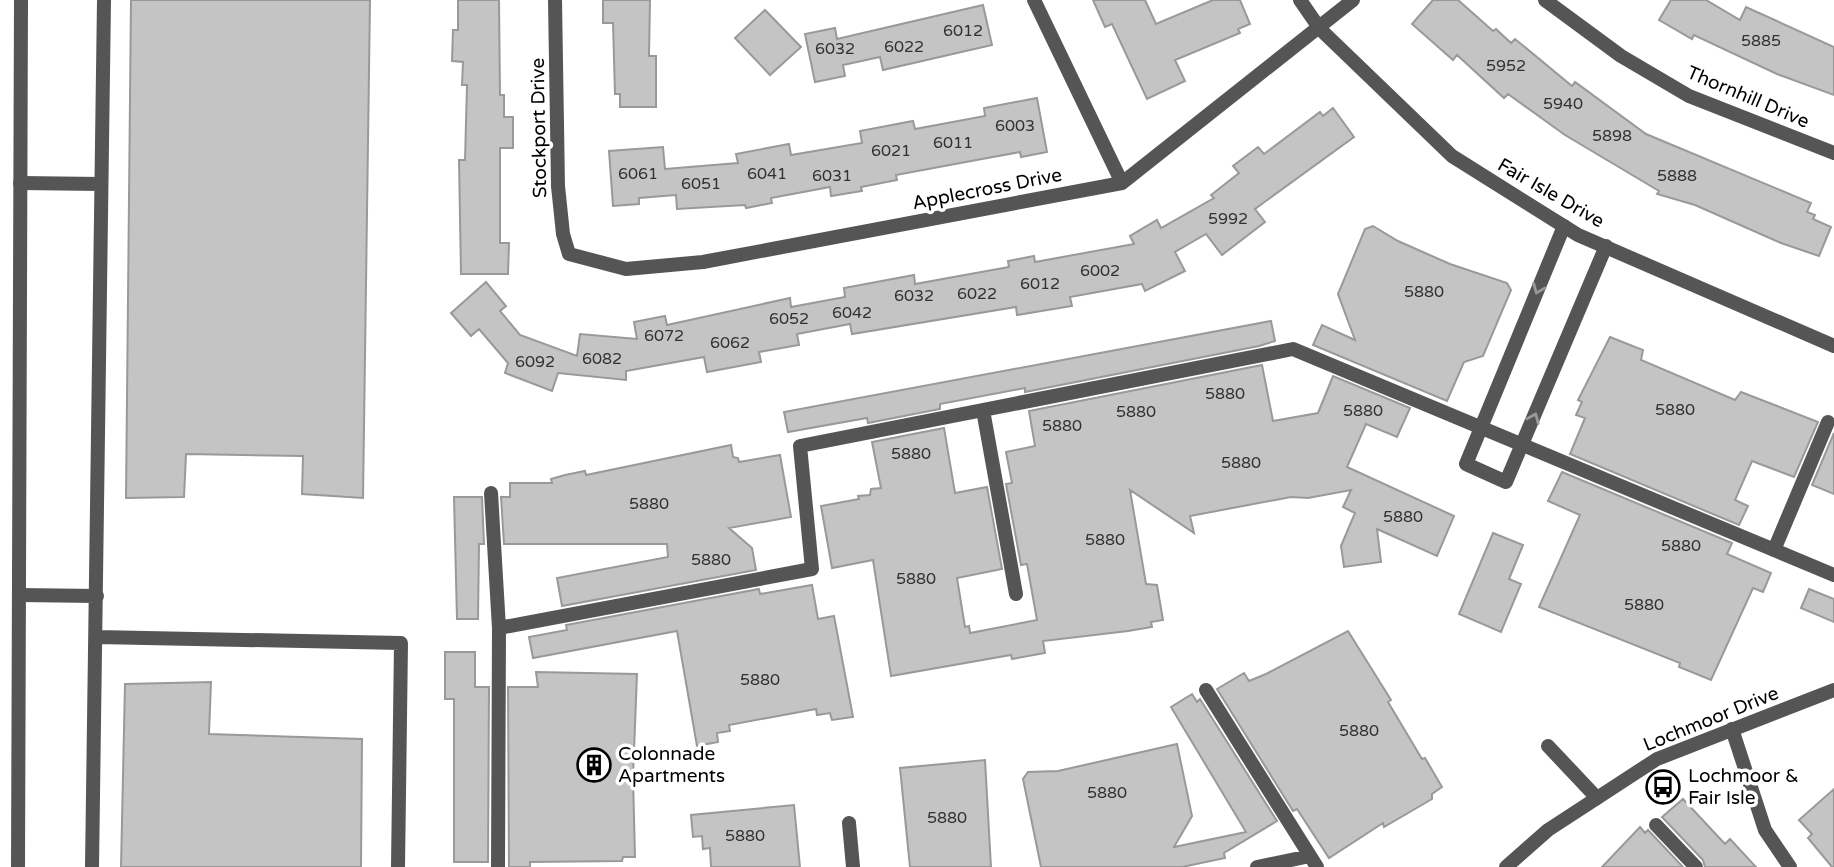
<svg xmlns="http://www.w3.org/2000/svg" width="1834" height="867" viewBox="0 0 1834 867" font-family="'Varela Round',sans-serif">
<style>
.building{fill:#c4c4c4;stroke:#999;stroke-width:2}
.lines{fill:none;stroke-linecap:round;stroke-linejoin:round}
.service{stroke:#555;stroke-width:14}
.minor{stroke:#555;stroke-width:14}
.tertiary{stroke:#555;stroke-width:14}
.oneway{stroke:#999}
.labels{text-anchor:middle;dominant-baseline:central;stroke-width:7;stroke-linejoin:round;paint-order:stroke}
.number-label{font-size:16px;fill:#313131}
.street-label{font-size:19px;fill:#000;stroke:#fff}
.poi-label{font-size:19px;fill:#000;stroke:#fff;text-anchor:start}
</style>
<rect width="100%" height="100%" fill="#fff"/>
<path class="building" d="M131 0H370L363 498 302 494 303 456 186 454 184 497 126 498Z
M458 0H499L500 95H504V117H513V148H500V243H509L508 274H461L459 160H465L467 85H462L463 62 452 61 453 30H458Z
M603 0H650L649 56H656V107H620V94H615L613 23H603Z
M1093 0H1145L1156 24 1213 0H1240L1250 24 1238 29 1240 33 1175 60 1185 81 1147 99 1112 24 1105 27Z
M1433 0H1458L1493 31 1496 29 1511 43 1515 39 1572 86 1575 82 1646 134 1811 203 1807 212 1815 215 1813 219 1831 227 1819 256 1781 243 1695 205 1657 194 1659 191 1565 135 1508 94 1504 98 1457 55 1453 60 1412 24Z
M1671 0H1706L1740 20 1746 7 1834 47V95L1777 74 1694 35 1692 39 1659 20Z
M983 5 992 45 883 70 880 57 843 65 845 76 815 82 805 34 835 28 837 39Z
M765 10 801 47 770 75 735 38Z
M1037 98 1047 152 1021 157 1020 152 982 159 896 175 897 180 861 187 862 191 831 196 830 187 771 198 772 203 746 208 745 205 677 209 676 195 639 198V204L613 206 609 151 663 147 665 169 738 163 736 154 789 144 791 155 862 143 860 131 913 121 915 129 985 116 984 108Z
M1333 108 1354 137 1255 209 1265 222 1222 255 1206 234 1175 252 1185 271 1145 291 1142 284 1070 297 1072 306 1017 315 1016 307 852 334 850 324 797 334 799 345 759 352 761 362 707 372 704 357 626 371V380L558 373 552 391 505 373 508 363 479 329 471 336 451 313 486 282 506 306 500 311 520 335 577 356 580 334 637 339 634 322 665 316 667 325 790 298 791 307 845 297 844 288 914 275 915 284 1009 267 1008 261 1034 256 1035 262 1134 244 1130 236 1157 220 1161 228 1214 198 1211 195 1239 173 1233 166 1258 147 1264 154 1320 112 1323 116Z
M1373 226 1398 241 1450 264 1507 283 1511 290 1483 356 1464 362 1447 401 1313 345 1322 325 1355 340 1338 294 1365 229Z
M1271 321 1275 341 1259 346 1025 392V388L940 404V409L868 423 867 418 788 432 784 412Z
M1610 337 1643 350 1641 360 1735 400 1741 392 1818 422 1794 477 1752 461 1735 500 1748 506 1739 525 1570 454 1585 418 1576 415 1582 402 1578 400Z
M1262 365 1273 421 1318 413 1333 376 1410 408 1397 437 1366 424 1347 467 1454 516 1437 556 1377 529 1381 562 1344 567 1341 546 1355 513 1343 507 1351 490 1308 498 1291 497 1190 516 1194 533 1130 490 1146 584 1157 585 1163 620 1151 622 1152 627 1128 631 1043 641 1045 653 1012 659 1011 655 891 676 873 560 832 568 821 506 859 499 858 496 870 495 871 489 881 488 872 442 944 428 955 493 987 487 1002 569 957 578 965 627 969 626 970 633 1037 620 1027 564 1021 565 1006 484 1012 483 1006 452 1035 446 1029 411Z
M1834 433V494L1812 485Z
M731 445 733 457 738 458 739 462 780 455 791 517 729 528 752 548 756 570 562 606 557 578 668 557 667 544H504L501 497H510V483H552L551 479 565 475 585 471 586 475Z
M1562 472 1732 543 1727 554 1771 573 1763 592 1753 588 1711 680 1679 667 1680 663 1539 607 1580 515 1548 501Z
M454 497H482L484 544H479L478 619H457Z
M1493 533 1523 545 1509 579 1521 584 1501 632 1459 614Z
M812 585 818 619 834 616 853 717 832 720 830 713 817 715 816 709 729 725 730 731 717 733 718 742 697 746 677 631 533 658 529 637 567 630 566 625 759 589 760 594Z
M1809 589 1834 599V622L1801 608Z
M1348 631 1391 700 1388 702 1422 759 1425 758 1442 787 1432 794V799L1384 827 1383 823 1329 858 1297 809 1293 811 1217 689 1244 673 1249 681 1266 674Z
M445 652H475V687H489L488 862H454V699H445Z
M536 672 637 674 633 777 635 857H623L622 861 530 862V867H509L508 687H538Z
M211 682 209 734 362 739 361 867H121L125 684Z
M1192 694 1197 702 1200 699 1277 821 1224 853 1225 858 1182 867H1041L1023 779 1028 772 1058 771 1177 744 1192 816 1174 847 1246 832 1171 707Z
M985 760 991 867H910L900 768Z
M1834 789V867H1832L1808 838 1812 834 1799 820Z
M1683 799 1725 844 1730 839 1756 867H1705L1703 860 1662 817Z
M794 805 800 867H711L710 848 703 849 702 836 693 837 691 815Z
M1640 827 1645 833 1648 830 1683 867H1602Z"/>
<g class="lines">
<path class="service" d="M20 183 101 184
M1564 226 1466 464 1506 482 1606 246
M983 410 1016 594
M491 493 499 628 498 867
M1774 550 1828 422
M19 595 97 596
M499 628 812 569 800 446 1293 349 1834 575
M97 637 401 643 398 867
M1206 690 1317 867
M1732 729 1765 830 1790 867
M1548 746 1597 798
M849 823 853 867
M1656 825 1696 867
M92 867 104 0
M1257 867 1310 856"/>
<path class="minor" d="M555 0 558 186 563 234 569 254 626 269 703 262 1122 183 1353 0
M1034 0 1122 183
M1545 0 1621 56 1689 96 1834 153"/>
<path class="tertiary" d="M1300 0 1320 29 1452 156 1578 235 1834 346
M18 867 21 0
M1506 867 1548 830 1657 759 1834 690"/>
</g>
<defs><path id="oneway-chevron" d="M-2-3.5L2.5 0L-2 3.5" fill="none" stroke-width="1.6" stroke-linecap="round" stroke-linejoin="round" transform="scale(1.75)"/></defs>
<g class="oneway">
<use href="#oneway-chevron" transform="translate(1538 289) rotate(112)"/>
<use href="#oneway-chevron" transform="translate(1534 418) rotate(-67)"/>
</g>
<defs>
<symbol id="building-ring" viewBox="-11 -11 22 22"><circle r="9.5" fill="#fff" stroke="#000" stroke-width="1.5"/><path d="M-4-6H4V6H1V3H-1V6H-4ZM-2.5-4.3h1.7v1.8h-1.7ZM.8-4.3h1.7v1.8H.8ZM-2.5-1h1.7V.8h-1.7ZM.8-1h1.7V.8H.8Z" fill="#000"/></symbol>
<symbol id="bus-ring" viewBox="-11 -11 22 22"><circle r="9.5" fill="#fff" stroke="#000" stroke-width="1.5"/><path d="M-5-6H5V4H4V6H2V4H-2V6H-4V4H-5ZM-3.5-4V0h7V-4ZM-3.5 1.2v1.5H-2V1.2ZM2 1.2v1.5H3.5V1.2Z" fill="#000"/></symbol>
</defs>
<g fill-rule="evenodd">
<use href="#building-ring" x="575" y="746" width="38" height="38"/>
<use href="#bus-ring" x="1644" y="768" width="38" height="38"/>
</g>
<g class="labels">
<g class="number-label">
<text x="963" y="31">6012</text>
<text x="1761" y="41">5885</text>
<text x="904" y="47">6022</text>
<text x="835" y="49">6032</text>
<text x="1506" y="66">5952</text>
<text x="1563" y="104">5940</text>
<text x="1015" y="126">6003</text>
<text x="1612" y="136">5898</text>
<text x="953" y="143">6011</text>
<text x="891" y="151">6021</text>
<text x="638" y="174">6061</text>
<text x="767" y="174">6041</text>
<text x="832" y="176">6031</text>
<text x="1677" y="176">5888</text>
<text x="701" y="184">6051</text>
<text x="1228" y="219">5992</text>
<text x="1100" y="271">6002</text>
<text x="1040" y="284">6012</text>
<text x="1424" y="292">5880</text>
<text x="977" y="294">6022</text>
<text x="914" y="296">6032</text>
<text x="852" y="313">6042</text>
<text x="789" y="319">6052</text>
<text x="664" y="336">6072</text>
<text x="730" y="343">6062</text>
<text x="602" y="359">6082</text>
<text x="535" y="362">6092</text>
<text x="1225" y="394">5880</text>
<text x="1675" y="410">5880</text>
<text x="1363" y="411">5880</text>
<text x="1136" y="412">5880</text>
<text x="1062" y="426">5880</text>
<text x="911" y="454">5880</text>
<text x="1241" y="463">5880</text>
<text x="649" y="504">5880</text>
<text x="1403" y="517">5880</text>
<text x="1105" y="540">5880</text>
<text x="1681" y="546">5880</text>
<text x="711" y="560">5880</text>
<text x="916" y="579">5880</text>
<text x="1644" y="605">5880</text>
<text x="760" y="680">5880</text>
<text x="1359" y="731">5880</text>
<text x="1107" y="793">5880</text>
<text x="947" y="818">5880</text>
<text x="745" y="836">5880</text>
</g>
<g class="street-label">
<text transform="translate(1748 97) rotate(23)">Thornhill Drive</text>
<text transform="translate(539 128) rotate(-91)">Stockport Drive</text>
<text transform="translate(987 189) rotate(-11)">Applecross Drive</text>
<text transform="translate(1551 193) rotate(30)">Fair Isle Drive</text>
<text transform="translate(1711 719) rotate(-22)">Lochmoor Drive</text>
</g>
<g class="poi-label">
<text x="618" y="754">Colonnade<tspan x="618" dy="22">Apartments</tspan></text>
<text x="1688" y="776">Lochmoor &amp;<tspan x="1688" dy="22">Fair Isle</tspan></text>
</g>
</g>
</svg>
